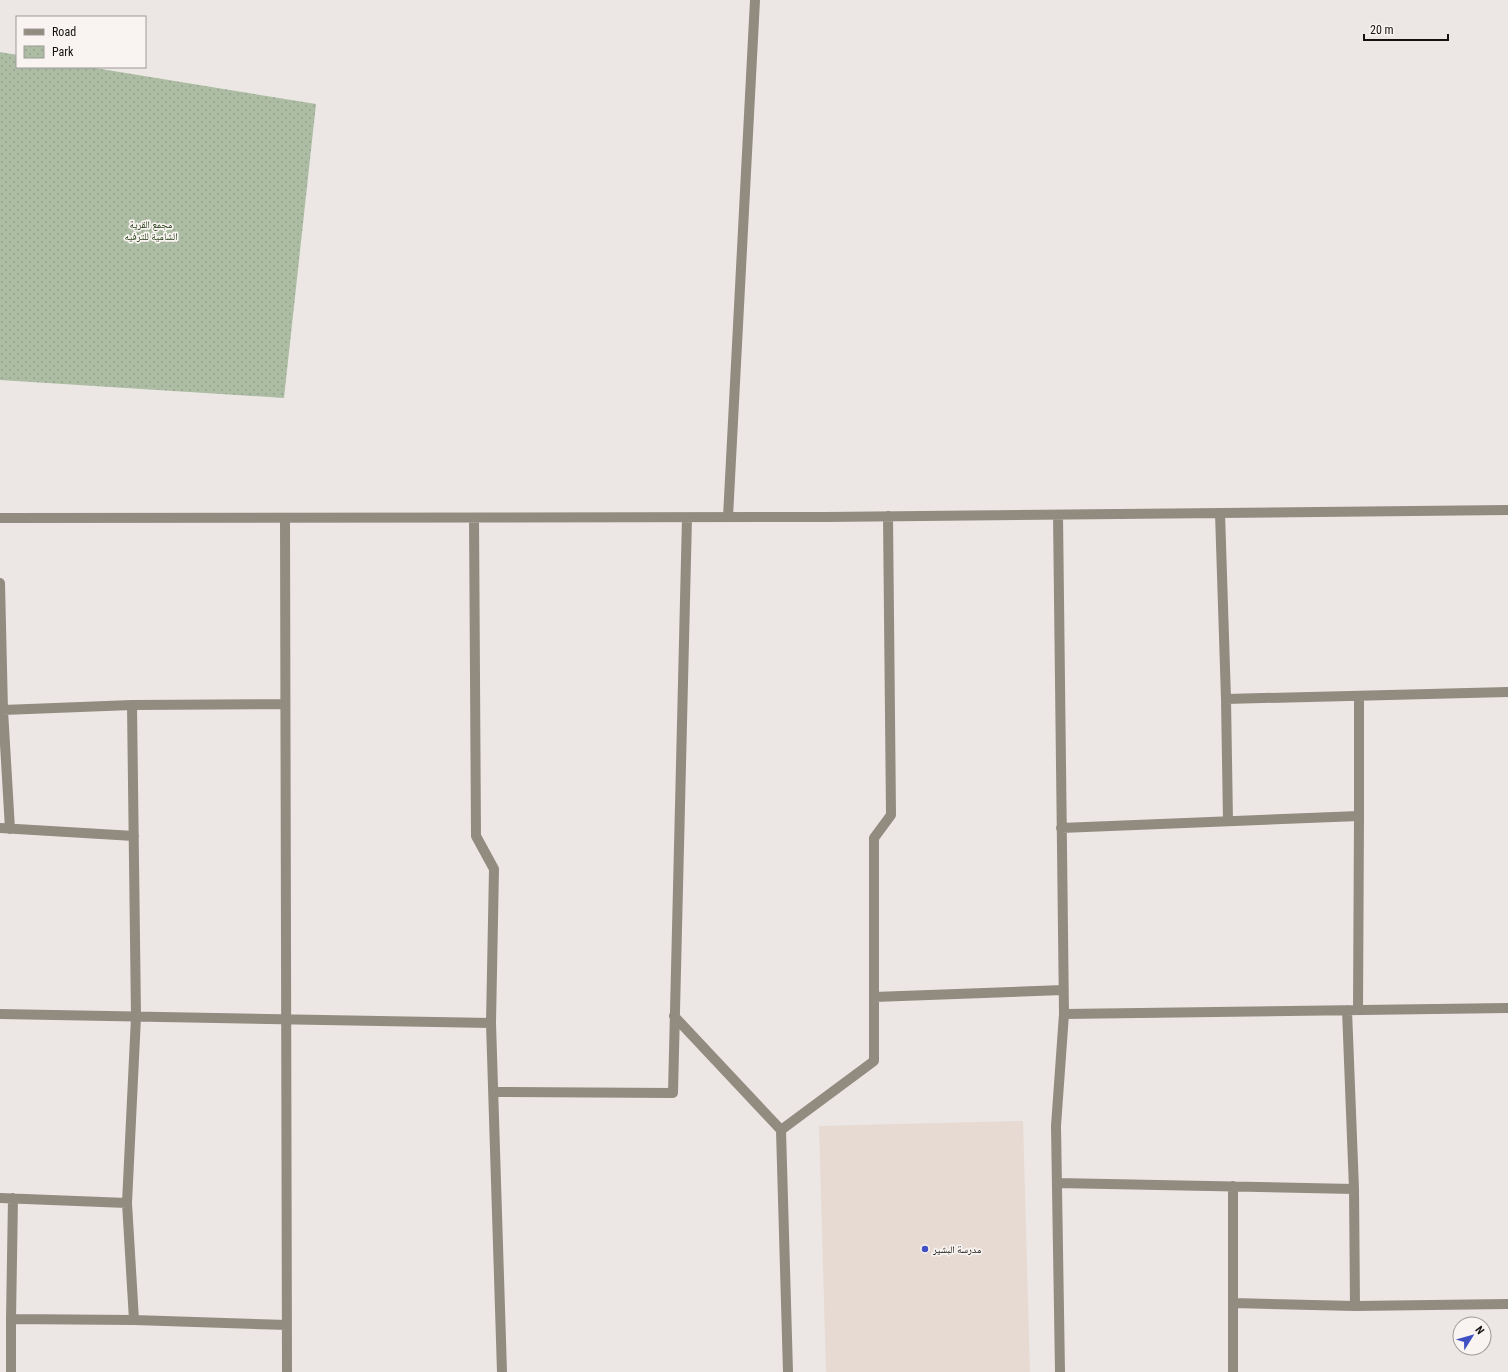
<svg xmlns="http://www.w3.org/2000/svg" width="1508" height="1372" viewBox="0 0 1508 1372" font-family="'Roboto Condensed','Noto Naskh Arabic',sans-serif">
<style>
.built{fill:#e6dad3}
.park{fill:url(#park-dots)}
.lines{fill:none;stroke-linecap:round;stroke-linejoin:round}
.minor{stroke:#928b80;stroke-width:10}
.poi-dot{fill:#404fc3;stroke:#f9f4f1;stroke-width:1.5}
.labels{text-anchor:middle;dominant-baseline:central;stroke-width:3.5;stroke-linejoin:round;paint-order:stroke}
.park-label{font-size:10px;fill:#233c14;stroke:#f9f4f1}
.poi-label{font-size:10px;fill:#131211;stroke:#f9f4f1;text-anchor:start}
</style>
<defs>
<pattern id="park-dots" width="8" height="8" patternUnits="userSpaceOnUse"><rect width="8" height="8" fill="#acbda4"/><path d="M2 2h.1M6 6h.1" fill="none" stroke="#93a18c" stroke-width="1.8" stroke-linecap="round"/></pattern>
</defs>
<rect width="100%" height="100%" fill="#ece7e4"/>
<path class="built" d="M1023 1121 1030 1372H826L819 1126Z"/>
<path class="park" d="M0 52 17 55V67H89L316 104 284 398 0 380Z"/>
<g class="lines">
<path class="minor" d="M1220 513 1226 699 1508 692
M1058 515 1064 1014 1056 1126 1060 1372
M728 517 755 0
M0 518 825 517 1508 510
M285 518 287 1372
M474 518 476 836 494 869 491 1023 502 1372
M0 583 3 710 132 705 136 1017 127 1203 134 1320
M1226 699 1228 821
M132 705 285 704
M3 710 10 829
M0 828 134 836
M1061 828 1359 816V696
M874 997 1063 990
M1358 1010 1359 816
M0 1014 491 1023
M1064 1014 1508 1008
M674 1016 781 1130 788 1372
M494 1092 673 1093 687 518
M781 1130 874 1061V838L891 815 888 516
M1057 1183 1354 1189 1347 1010
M1354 1189 1355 1306 1508 1304
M0 1198 127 1203
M13 1198 11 1319 134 1320 287 1325
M1233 1303 1355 1306
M11 1319V1372
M1233 1372V1186"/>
</g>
<circle class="poi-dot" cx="925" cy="1249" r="4"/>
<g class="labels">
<g class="park-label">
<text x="151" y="224">مجمع القرية<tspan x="151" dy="12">الشامية للترفيه</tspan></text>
</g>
<g class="poi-label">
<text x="933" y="1249">مدرسة البشير</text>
</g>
</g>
<rect x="16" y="16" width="130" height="52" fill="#f9f4f1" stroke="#9d9a97"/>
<rect x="24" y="29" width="20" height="6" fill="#928b80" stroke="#9d9a97"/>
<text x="52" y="36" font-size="12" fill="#131211">Road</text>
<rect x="24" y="46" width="20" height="12" fill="url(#park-dots)" stroke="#9d9a97"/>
<text x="52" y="56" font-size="12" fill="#131211">Park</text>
<g transform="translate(1472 1336) rotate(53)"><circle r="19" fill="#f9f4f1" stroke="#9d9a97"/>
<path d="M0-3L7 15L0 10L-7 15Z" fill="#404fc3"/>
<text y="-6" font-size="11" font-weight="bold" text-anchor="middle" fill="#131211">N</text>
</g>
<path d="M1364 34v6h84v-6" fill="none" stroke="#131211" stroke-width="2"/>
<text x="1370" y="34" font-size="12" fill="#131211" stroke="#f9f4f1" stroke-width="3" paint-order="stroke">20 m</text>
</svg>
